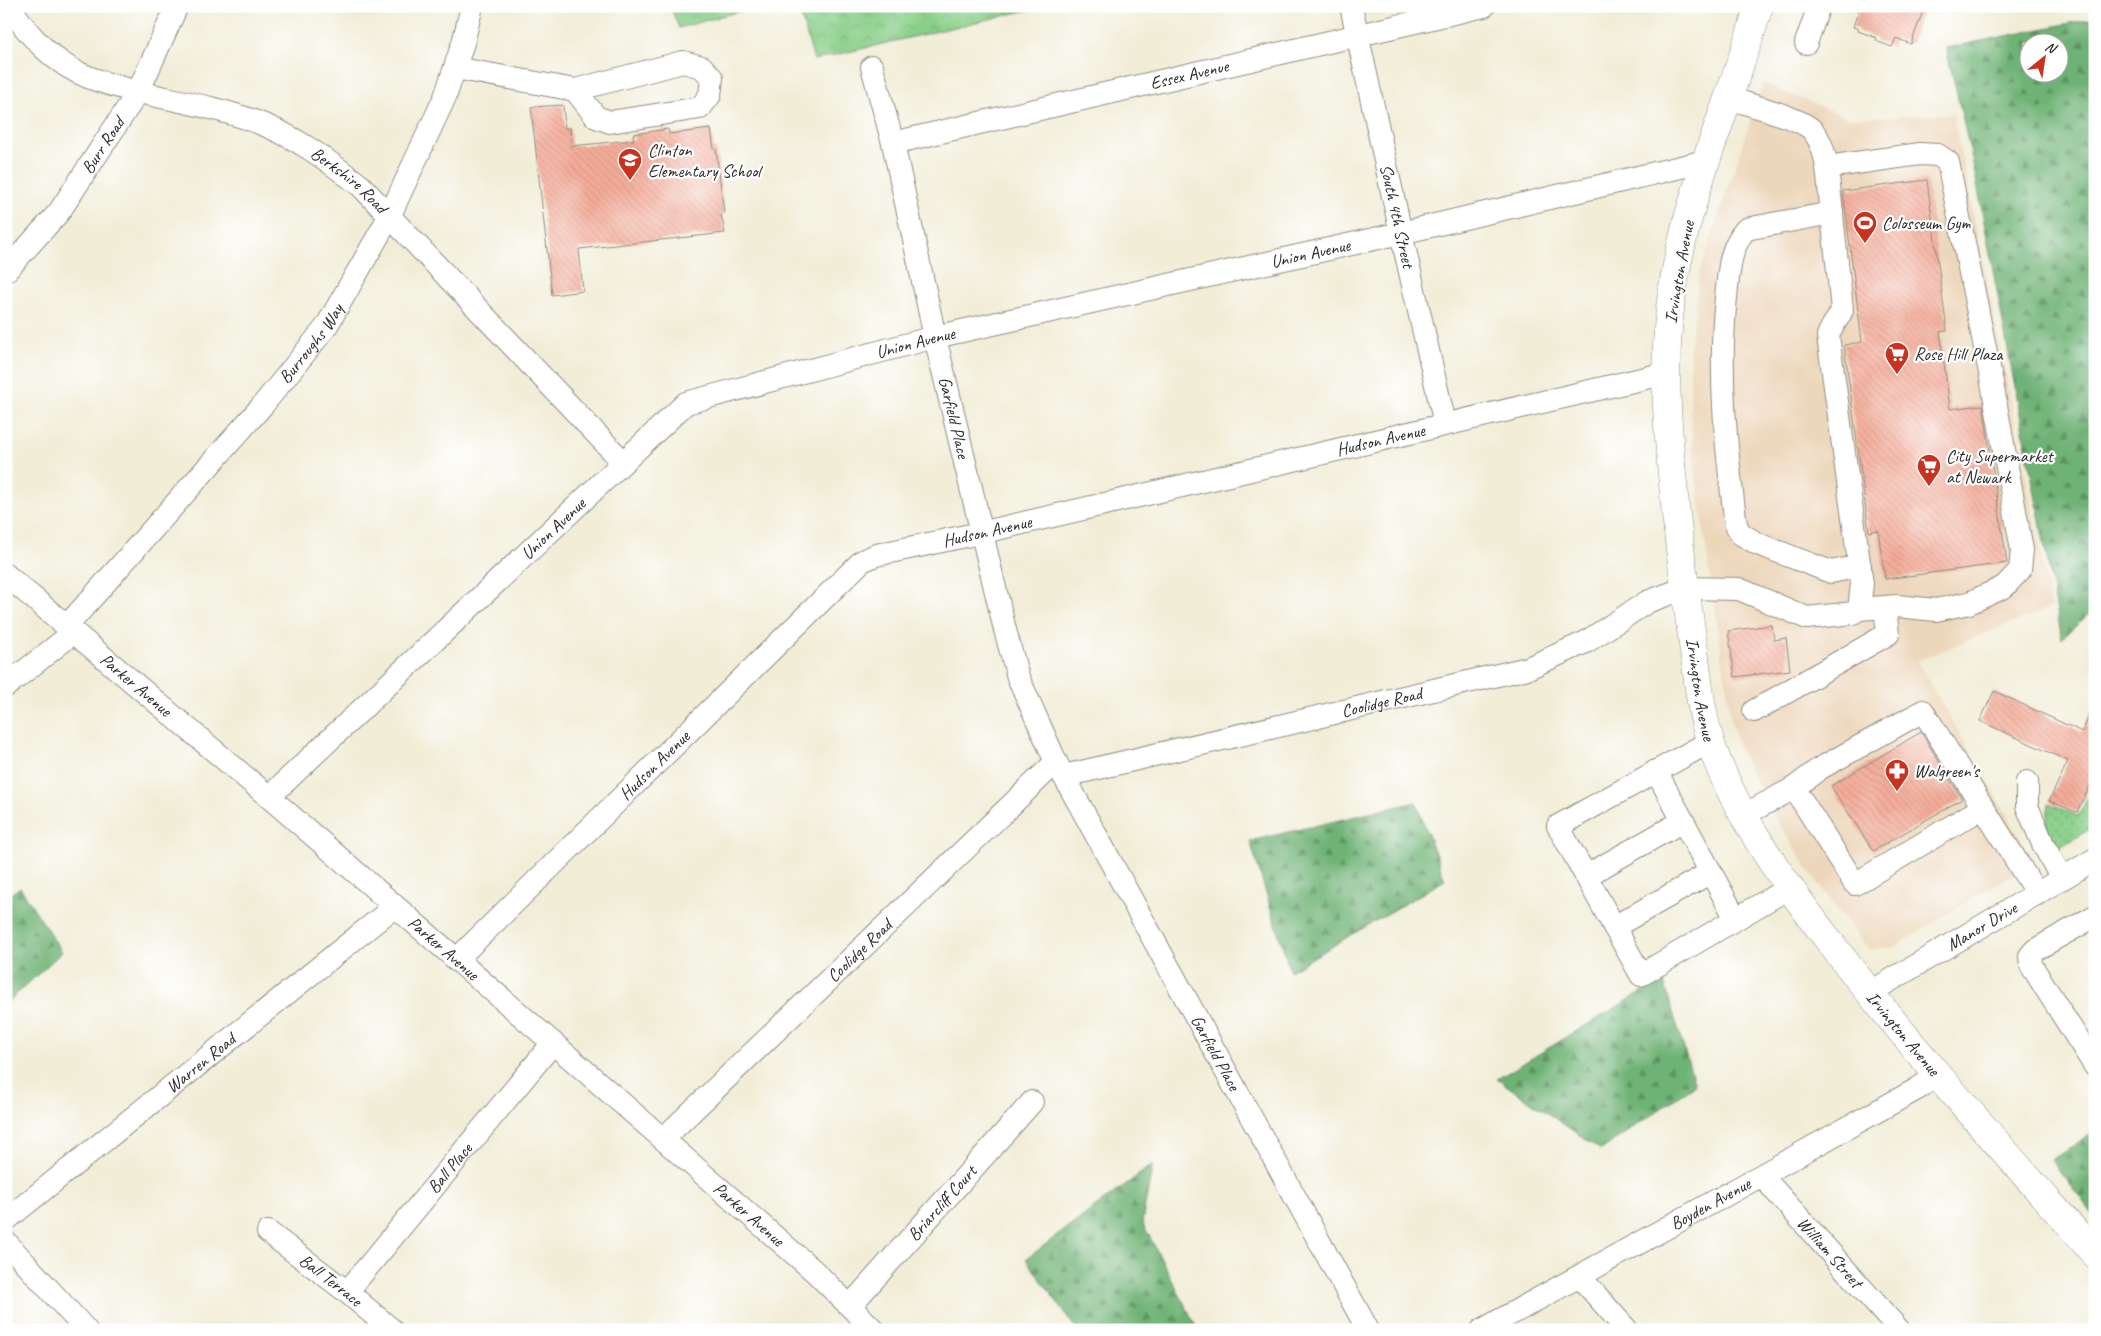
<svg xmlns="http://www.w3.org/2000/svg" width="2101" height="1336" viewBox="0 0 2101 1336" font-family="Caveat,sans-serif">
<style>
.built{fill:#edd7bb}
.grass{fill:url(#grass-dots);stroke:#5a7d5a}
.forest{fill:url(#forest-firs);stroke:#4c6e50;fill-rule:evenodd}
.park{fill:url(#park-crowns);stroke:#5a7d5a}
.building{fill:url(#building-back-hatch)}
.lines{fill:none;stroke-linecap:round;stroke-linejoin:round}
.minor-casing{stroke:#8e8c81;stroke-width:24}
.major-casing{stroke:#8e8c81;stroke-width:29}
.minor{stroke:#fff;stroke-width:22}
.major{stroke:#fff;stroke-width:28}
.labels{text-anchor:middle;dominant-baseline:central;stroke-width:4.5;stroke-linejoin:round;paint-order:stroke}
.street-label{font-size:18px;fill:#2b2b2b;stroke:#fff}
.poi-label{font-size:18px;fill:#2b2b2b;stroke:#fff;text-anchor:start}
</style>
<defs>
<pattern id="grass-dots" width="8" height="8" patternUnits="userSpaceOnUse" patternTransform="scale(1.25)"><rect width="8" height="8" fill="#89cf89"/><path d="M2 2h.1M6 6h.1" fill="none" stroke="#76b276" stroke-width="1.8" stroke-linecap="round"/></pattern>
<pattern id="forest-firs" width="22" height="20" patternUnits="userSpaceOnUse" patternTransform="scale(1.25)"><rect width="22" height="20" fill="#6eb275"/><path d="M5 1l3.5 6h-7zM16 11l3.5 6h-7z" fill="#5b9160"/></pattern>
<pattern id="park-crowns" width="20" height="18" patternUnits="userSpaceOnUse" patternTransform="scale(1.25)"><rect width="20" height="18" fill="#89cf89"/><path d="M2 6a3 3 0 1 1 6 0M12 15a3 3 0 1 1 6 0" fill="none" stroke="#76b276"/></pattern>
<pattern id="building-back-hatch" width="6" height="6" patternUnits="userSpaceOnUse" patternTransform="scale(1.25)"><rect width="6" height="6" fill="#f5ac99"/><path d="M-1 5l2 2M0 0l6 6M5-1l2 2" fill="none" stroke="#d29484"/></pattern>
</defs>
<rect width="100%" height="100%" fill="#fff"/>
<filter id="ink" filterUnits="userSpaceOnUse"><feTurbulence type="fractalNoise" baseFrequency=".02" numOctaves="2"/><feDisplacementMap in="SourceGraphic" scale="10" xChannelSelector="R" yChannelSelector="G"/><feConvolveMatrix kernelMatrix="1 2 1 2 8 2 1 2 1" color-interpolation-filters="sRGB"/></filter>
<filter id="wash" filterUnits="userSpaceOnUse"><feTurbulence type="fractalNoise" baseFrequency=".0096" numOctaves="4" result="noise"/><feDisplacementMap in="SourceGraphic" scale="20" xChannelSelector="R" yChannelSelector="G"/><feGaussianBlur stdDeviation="1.12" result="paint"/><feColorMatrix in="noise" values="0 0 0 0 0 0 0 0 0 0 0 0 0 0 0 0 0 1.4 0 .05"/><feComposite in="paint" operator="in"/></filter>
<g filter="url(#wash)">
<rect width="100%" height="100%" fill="#f1edd7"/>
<path class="built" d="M1763 83 1849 118 1953 114 2052 607 1917 661 2034 861 1892 948 1868 949 1818 884 1776 819 1738 747 1731 719 1695 472 1690 412V348L1699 274Z"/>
<path class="grass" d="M2095 784V826L2057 849 2046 828 2049 803 2078 816Z"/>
<path class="forest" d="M2095 18V608L2062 639 1973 163 1946 48ZM2028 42H2058V72H2028Z
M1416 802 1445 880 1290 971 1250 841Z
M20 887 62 952 6 1004V898Z
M1663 979 1695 1085 1601 1150 1497 1079Z
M2095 1132V1217L2051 1160Z
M1153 1164 1142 1222 1198 1330H1077L1026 1259Z"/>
<path class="park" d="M670 6H758L679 28Z
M798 6H1045L814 60Z"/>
<g id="blocks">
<path class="building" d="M1860 6H1925L1911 44 1896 38 1892 47 1876 41 1877 38 1858 31 1859 29 1853 27Z
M563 105 565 128H570L571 146 634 140 633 134 668 129 669 134 711 129 714 149H716L724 213 721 214 725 233 579 249 583 291 552 295 531 107Z
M1927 180 1947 331 1940 332 1950 409 1983 405 2007 563 1885 579 1878 530 1869 532 1844 345 1862 342 1843 191Z
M1772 625 1774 640 1786 638 1790 670 1735 677 1728 631Z
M1994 691 2082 732 2095 703V776L2077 812 2049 801 2068 761 1980 721Z
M1921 732 1962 799 1873 851 1831 786Z"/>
</g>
</g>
<g filter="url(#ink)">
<use href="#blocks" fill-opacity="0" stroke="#8e8c81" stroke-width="1"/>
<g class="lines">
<defs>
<g id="minor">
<path id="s1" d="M10 6C27 35 56 65 88 77 141 97 200 101 254 121 294 135 327 160 361 186L623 462"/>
<path id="s2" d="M1351 6 1401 233 1445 424"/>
<path d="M1806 43 1819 6"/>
<path id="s3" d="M872 67 893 143 935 337 1005 630 1018 677 1056 762 1368 1330"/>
<path d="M455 68 575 90 683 62 702 67 712 78 710 95 700 108 610 122 596 117 575 90"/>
<path id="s4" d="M893 143 1484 6"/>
<path d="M1827 167 1920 154 1938 155 1948 162 1992 383 2022 550 2020 570 2004 587 1969 603 1936 610 1897 606 1859 609"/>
<path d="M1832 213 1746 229C1729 248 1729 273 1726 297 1718 373 1726 449 1736 525L1741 534 1758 544 1831 572 1860 566"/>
<path id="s5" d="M6 271 59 212 138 92 177 6"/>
<path id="s6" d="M6 575 269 797 553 1043 814 1271 874 1330"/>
<path id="s7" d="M66 627 262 406 326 327 389 217 445 97 463 43 472 6"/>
<path d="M6 686 73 633"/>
<path d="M1754 711 1888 634 1885 607"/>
<path d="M1711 741 1558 826 1641 975 1790 887"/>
<path d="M1656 771 1736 919"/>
<path id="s8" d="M1064 776 1528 668 1586 642 1647 602 1685 588 1739 589 1807 618 1853 613 1859 609 1862 584 1828 336C1831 326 1838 320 1842 310L1827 167C1824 153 1822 142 1813 131 1803 118 1746 104 1728 98"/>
<path d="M2027 782V806L2043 844 2062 879"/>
<path d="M1794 788 1855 884 1982 808"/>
<path id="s9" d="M269 797 686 403 935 337 1401 233 1706 161"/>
<path d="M1744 815 1794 788 1819 769 1923 711 2037 894"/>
<path d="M1586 876 1683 821"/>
<path d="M2095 916 2035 950 2030 956 2031 965 2095 1066"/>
<path d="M1614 927 1711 872"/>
<path id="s10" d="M456 960 862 561 876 555 980 533 1667 373"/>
<path id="s11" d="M1869 993 2095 859"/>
<path id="s12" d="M663 1139 1056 762"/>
<path id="s13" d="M1762 1176 1899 1330"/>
<path id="s14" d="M6 1220 394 907"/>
<path id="s15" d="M268 1232 347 1292 392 1330"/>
<path d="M6 1242 86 1330"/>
<path d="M1580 1277 1627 1330"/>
<path id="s16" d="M347 1292 553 1043"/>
<path id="s17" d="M850 1306 1032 1102"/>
<path id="s18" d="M1482 1330 1919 1088 1937 1075"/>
</g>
<g id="major">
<path id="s19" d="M1759 6C1732 98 1690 186 1674 281 1659 363 1669 450 1678 532 1683 574 1689 616 1695 658 1699 688 1702 718 1712 747 1738 820 1789 889 1836 950 1917 1055 2007 1154 2095 1254"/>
</g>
</defs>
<use href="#minor" class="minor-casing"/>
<use href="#major" class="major-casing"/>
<use href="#minor" class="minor"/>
<use href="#major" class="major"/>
</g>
</g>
<defs>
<symbol id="school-pin" viewBox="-11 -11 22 30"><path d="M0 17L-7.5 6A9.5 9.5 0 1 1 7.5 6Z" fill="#c8321e" stroke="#fff"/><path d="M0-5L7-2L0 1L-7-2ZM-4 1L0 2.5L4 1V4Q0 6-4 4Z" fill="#fff"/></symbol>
<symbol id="stadium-pin" viewBox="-11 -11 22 30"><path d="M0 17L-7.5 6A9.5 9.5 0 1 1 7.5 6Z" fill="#c8321e" stroke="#fff"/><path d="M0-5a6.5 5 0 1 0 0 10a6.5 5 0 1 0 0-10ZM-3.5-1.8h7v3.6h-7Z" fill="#fff"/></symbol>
<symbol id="supermarket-pin" viewBox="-11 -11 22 30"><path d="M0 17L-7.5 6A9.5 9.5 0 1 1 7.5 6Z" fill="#c8321e" stroke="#fff"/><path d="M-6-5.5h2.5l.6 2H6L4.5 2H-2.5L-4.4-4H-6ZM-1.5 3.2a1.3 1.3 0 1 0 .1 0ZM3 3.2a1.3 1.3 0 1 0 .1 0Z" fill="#fff"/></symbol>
<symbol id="pharmacy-pin" viewBox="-11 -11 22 30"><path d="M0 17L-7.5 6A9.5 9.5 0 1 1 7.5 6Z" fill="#c8321e" stroke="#fff"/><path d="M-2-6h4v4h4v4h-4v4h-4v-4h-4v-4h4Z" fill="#fff"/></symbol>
</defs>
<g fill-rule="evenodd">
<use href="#school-pin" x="616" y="146" width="28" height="38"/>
<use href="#stadium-pin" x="1851" y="209" width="28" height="38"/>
<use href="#supermarket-pin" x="1883" y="340" width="28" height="38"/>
<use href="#supermarket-pin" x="1915" y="452" width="28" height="38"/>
<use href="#pharmacy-pin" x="1883" y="757" width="28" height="38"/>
</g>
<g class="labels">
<g class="street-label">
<text stroke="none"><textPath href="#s4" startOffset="304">Essex Avenue</textPath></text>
<text stroke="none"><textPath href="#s5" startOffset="159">Burr Road</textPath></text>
<text stroke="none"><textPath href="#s1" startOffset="392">Berkshire Road</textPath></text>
<text stroke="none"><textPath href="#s2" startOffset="215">South 4th Street</textPath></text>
<text stroke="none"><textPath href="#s9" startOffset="1216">Union Avenue</textPath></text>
<text transform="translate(1679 272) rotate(-80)">Irvington Avenue</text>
<text stroke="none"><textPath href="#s7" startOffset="375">Burroughs Way</textPath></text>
<text stroke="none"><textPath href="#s9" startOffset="811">Union Avenue</textPath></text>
<text stroke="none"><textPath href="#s3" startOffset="360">Garfield Place</textPath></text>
<text stroke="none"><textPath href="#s10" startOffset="1102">Hudson Avenue</textPath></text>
<text stroke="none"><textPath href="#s9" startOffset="391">Union Avenue</textPath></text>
<text stroke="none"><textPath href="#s10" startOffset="698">Hudson Avenue</textPath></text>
<text stroke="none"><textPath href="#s6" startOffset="170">Parker Avenue</textPath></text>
<text stroke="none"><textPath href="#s19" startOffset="699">Irvington Avenue</textPath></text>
<text stroke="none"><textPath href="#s8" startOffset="326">Coolidge Road</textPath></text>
<text stroke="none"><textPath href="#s10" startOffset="278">Hudson Avenue</textPath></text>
<text stroke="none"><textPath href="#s11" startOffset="131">Manor Drive</textPath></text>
<text stroke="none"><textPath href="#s6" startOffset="575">Parker Avenue</textPath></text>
<text stroke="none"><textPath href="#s12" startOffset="272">Coolidge Road</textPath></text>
<text stroke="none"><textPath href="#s19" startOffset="1104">Irvington Avenue</textPath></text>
<text stroke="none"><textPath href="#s3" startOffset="1052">Garfield Place</textPath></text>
<text stroke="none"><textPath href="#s14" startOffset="250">Warren Road</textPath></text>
<text stroke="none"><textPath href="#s16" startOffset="161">Ball Place</textPath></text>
<text stroke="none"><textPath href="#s17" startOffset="138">Briarcliff Court</textPath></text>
<text stroke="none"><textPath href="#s18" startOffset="261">Boyden Avenue</textPath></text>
<text stroke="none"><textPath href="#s6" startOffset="980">Parker Avenue</textPath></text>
<text stroke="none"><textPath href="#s13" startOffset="102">William Street</textPath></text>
<text stroke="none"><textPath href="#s15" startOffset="79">Ball Terrace</textPath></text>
</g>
<g class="poi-label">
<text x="648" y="150">Clinton<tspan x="648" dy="21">Elementary School</tspan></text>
<text x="1882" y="223">Colosseum Gym</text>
<text x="1914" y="354">Rose Hill Plaza</text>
<text x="1946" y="456">City Supermarket<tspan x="1946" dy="21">at Newark</tspan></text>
<text x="1914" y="771">Walgreen's</text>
</g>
</g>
<rect width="2101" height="1336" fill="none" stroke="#fff" stroke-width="25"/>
<g transform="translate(2044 58) rotate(30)"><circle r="24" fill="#ffffff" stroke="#aaaaaa"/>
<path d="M0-4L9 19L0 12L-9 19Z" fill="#c8321e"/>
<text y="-8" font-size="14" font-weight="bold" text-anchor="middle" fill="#2b2b2b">N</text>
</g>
</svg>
